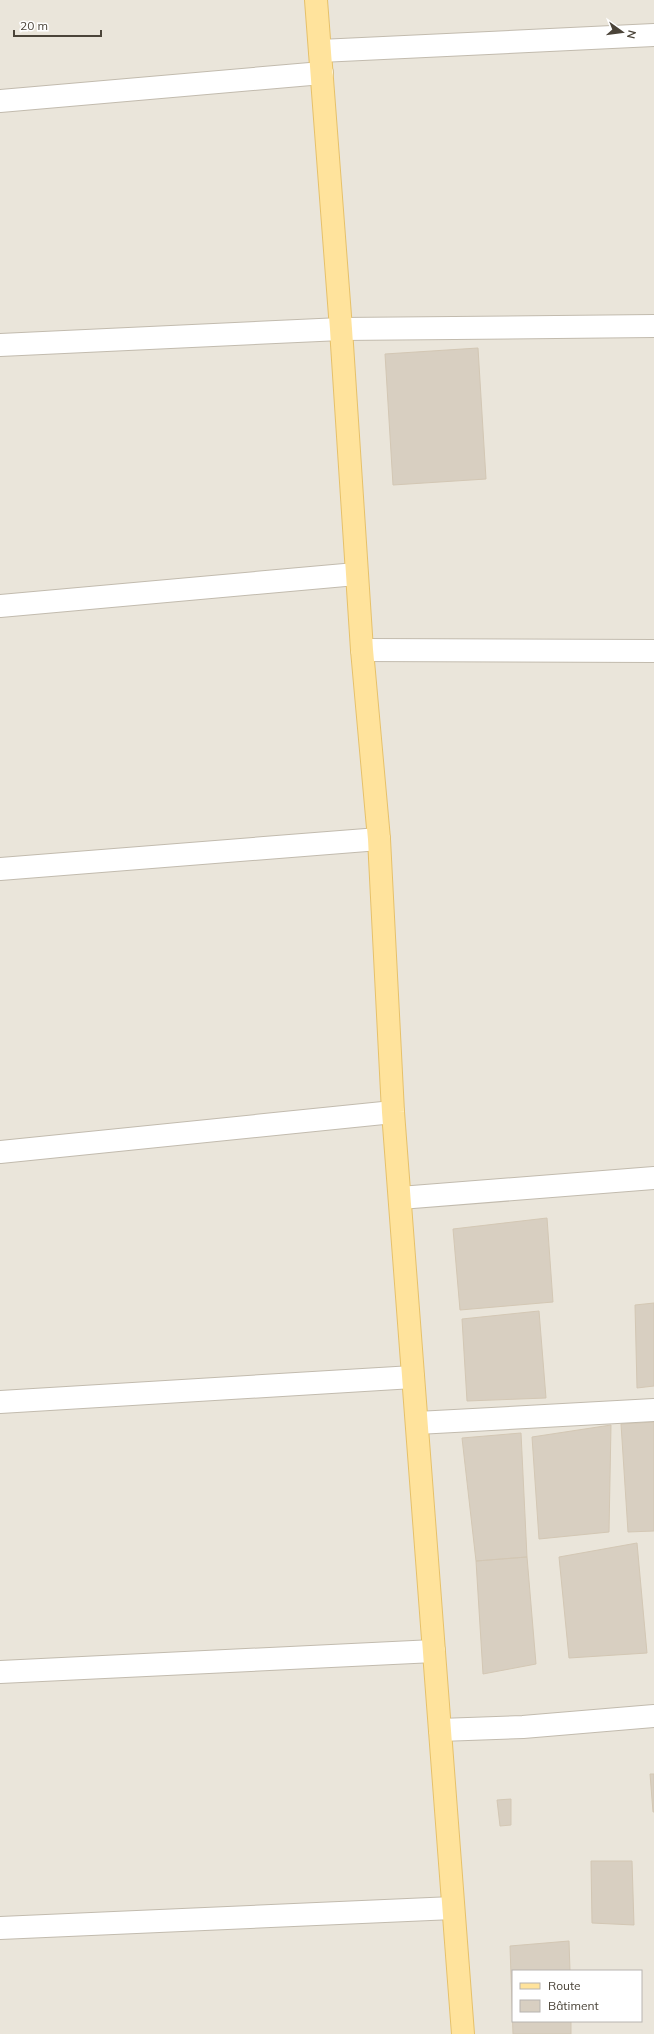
<svg xmlns="http://www.w3.org/2000/svg" width="654" height="2034" viewBox="0 0 654 2034" font-family="Mulish,sans-serif">
<style>
.residential{fill:#eae5da;fill-rule:evenodd}
.building{fill:#d8cfc1;stroke:#d3c7b4}
.lines{fill:none;stroke-linecap:round;stroke-linejoin:round}
.minor-casing{stroke:#c2bbae;stroke-width:24}
.tertiary-casing{stroke:#c2bbae;stroke-width:24}
.primary-casing{stroke:#e6c16a;stroke-width:24}
.minor{stroke:#fff;stroke-width:22}
.tertiary{stroke:#fff;stroke-width:22}
.primary{stroke:#ffe39c;stroke-width:22}
</style>
<rect width="100%" height="100%" fill="#f6f3ec"/>
<path class="residential" d="M0 0H654V2034H0ZM513 1971H641V2021H513Z"/>
<path class="building" d="M478 348 486 479 393 485 385 354Z
M547 1218 553 1302 460 1310 453 1229Z
M654 1303V1386L637 1388 635 1305Z
M539 1311 546 1398 467 1401 462 1319Z
M654 1422V1531L628 1532 621 1424Z
M611 1425 609 1532 539 1539 532 1437Z
M521 1433 527 1557 476 1561 462 1438Z
M637 1543 647 1653 569 1658 559 1557Z
M527 1557 536 1664 483 1674 476 1561Z
M650 1774H654V1812H653Z
M511 1799V1825L500 1826 497 1800Z
M591 1861H632L634 1925 592 1923Z
M569 1941 570 1971H513V2021H571V2034H513L510 1946Z"/>
<g class="lines">
<defs>
<path id="minor" d="M0 101 322 73
M0 345 341 329 654 326
M0 606 356 574
M362 650 654 651
M0 869 379 839
M0 1152 393 1112
M400 1198 654 1178
M0 1402 413 1377
M417 1423 654 1410
M0 1672 434 1651
M440 1730 523 1727 654 1716
M0 1928 453 1908"/>
<path id="tertiary" d="M320 51 654 35"/>
<path id="primary" d="M316 0 341 329 362 650 379 839 393 1112 463 2034"/>
</defs>
<use href="#minor" class="minor-casing"/>
<use href="#tertiary" class="tertiary-casing"/>
<use href="#primary" class="primary-casing"/>
<use href="#minor" class="minor"/>
<use href="#tertiary" class="tertiary"/>
<use href="#primary" class="primary"/>
</g>
<rect x="512" y="1970" width="130" height="52" fill="#ffffff" stroke="#b7b4b0"/>
<rect x="520" y="1983" width="20" height="6" fill="#ffe39c" stroke="#b7b4b0"/>
<text x="548" y="1990" font-size="12" fill="#4b4439">Route</text>
<rect x="520" y="2000" width="20" height="12" fill="#d8cfc1" stroke="#b7b4b0"/>
<text x="548" y="2010" font-size="12" fill="#4b4439">Bâtiment</text>
<g transform="translate(622 32) rotate(104)" stroke="#ffffff" stroke-width="3" paint-order="stroke">
<path d="M0-3L7 15L0 10L-7 15Z" fill="#4b4439"/>
<text y="-6" font-size="11" font-weight="bold" text-anchor="middle" fill="#4b4439">N</text>
</g>
<path d="M14 30v6h87v-6" fill="none" stroke="#4b4439" stroke-width="2"/>
<text x="20" y="30" font-size="12" fill="#4b4439" stroke="#ffffff" stroke-width="3" paint-order="stroke">20 m</text>
</svg>
